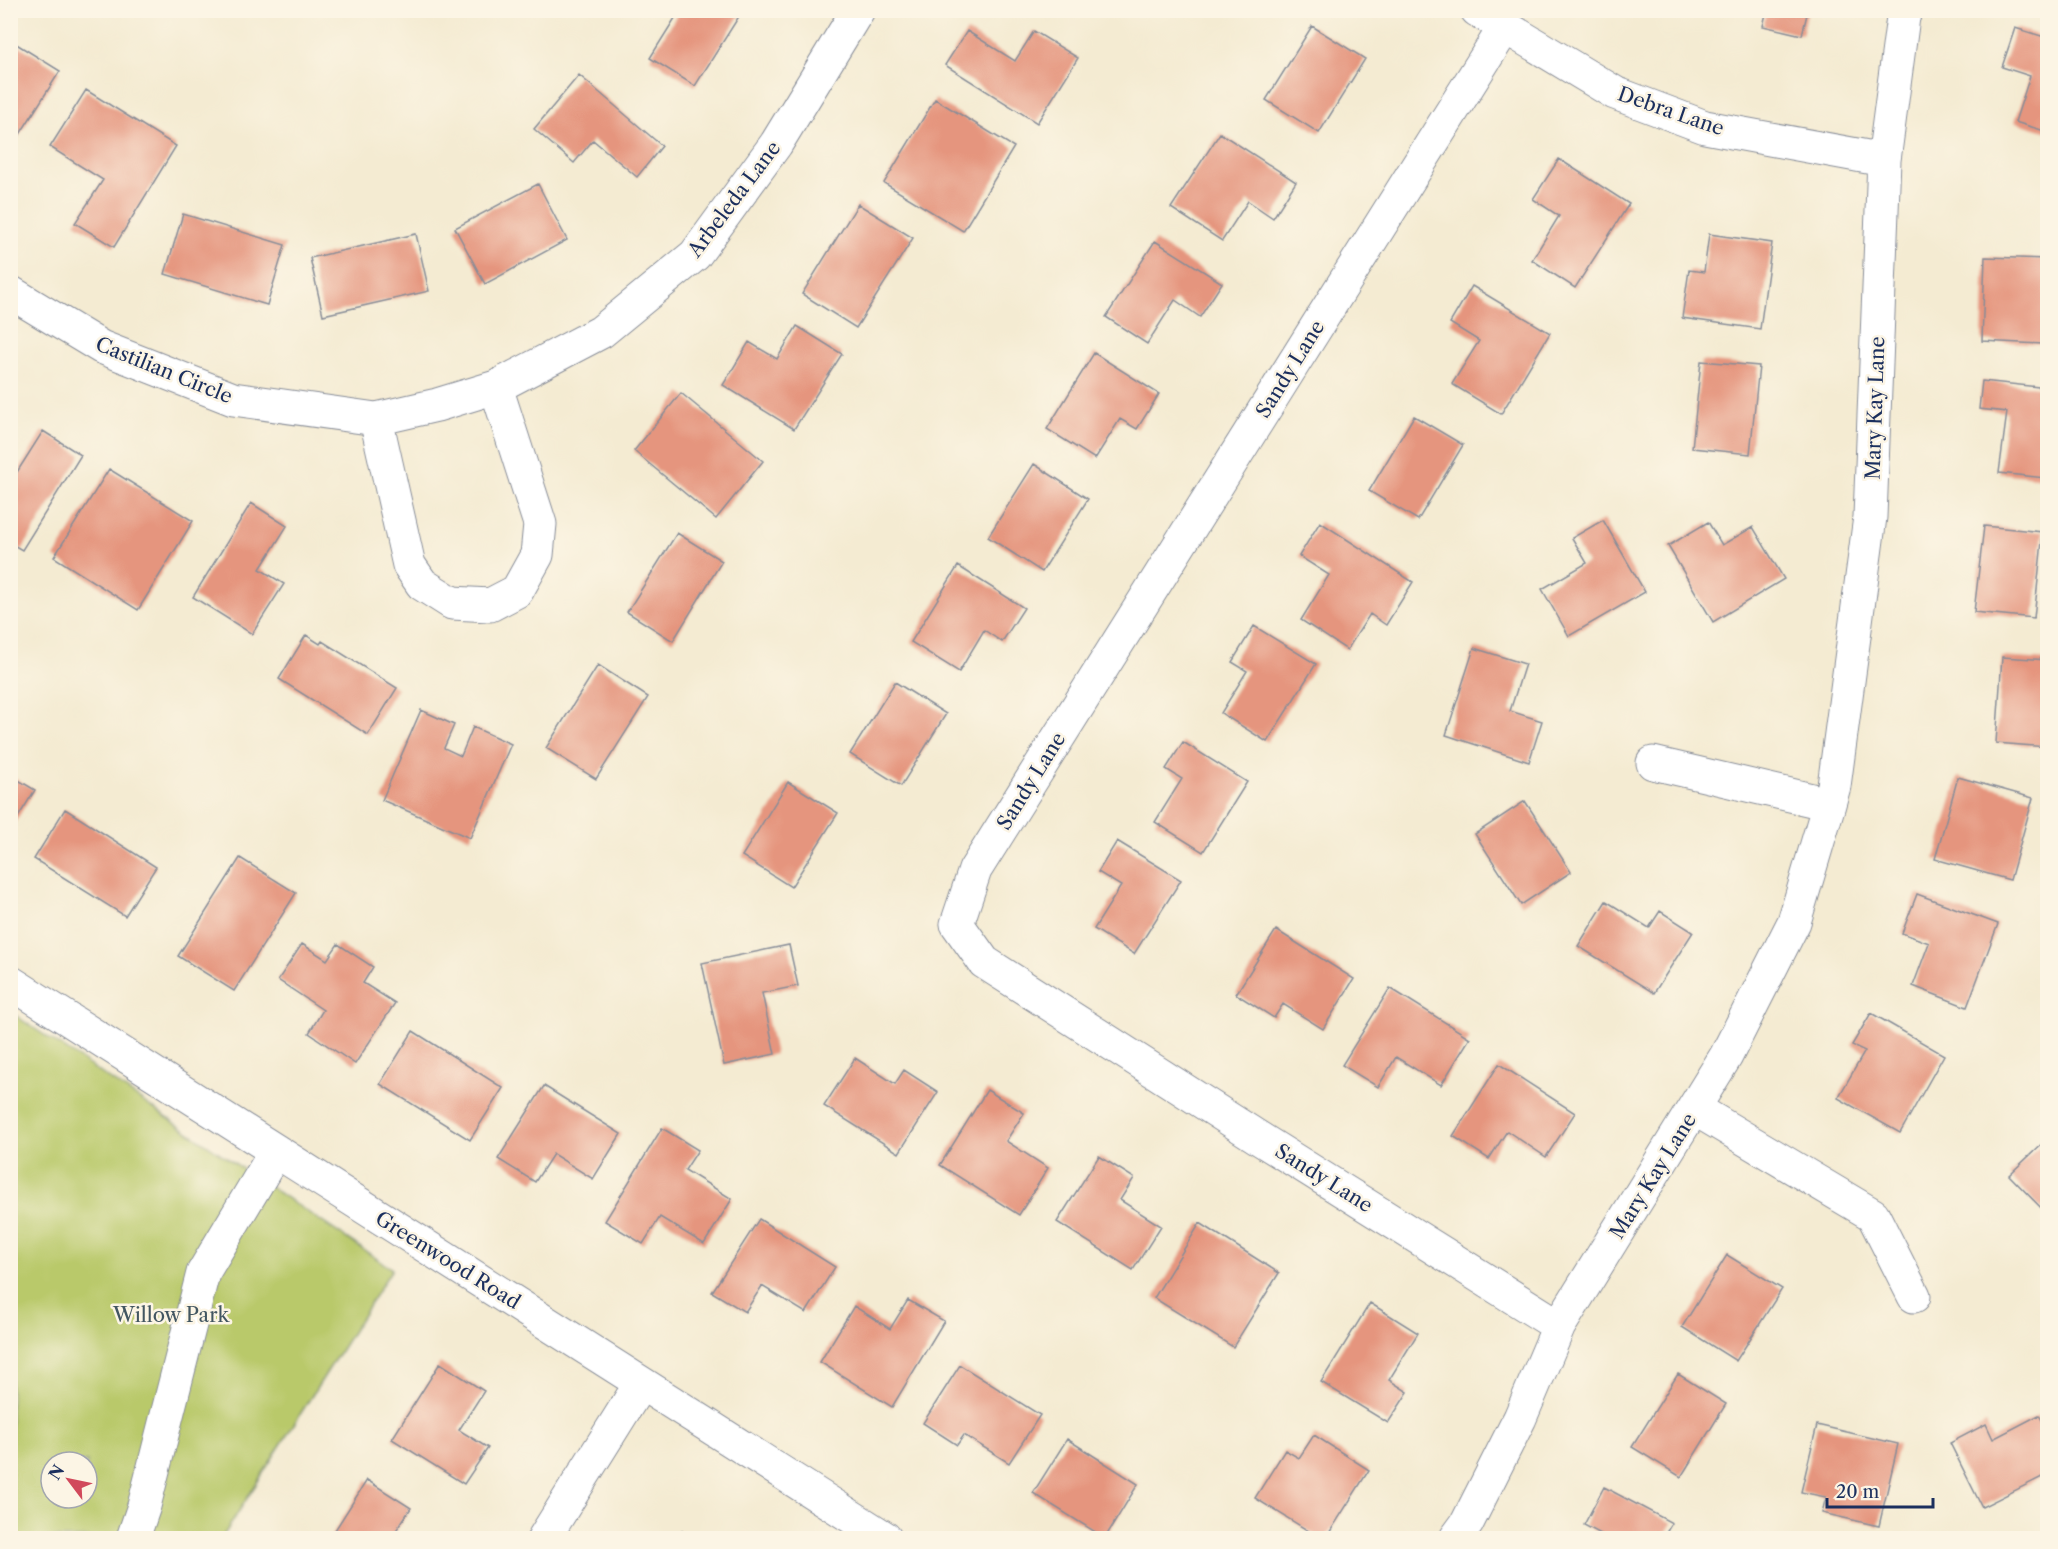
<svg xmlns="http://www.w3.org/2000/svg" width="2058" height="1549" viewBox="0 0 2058 1549" font-family="'Libre Caslon Text',serif">
<style>
.green{fill:#b9c96b;stroke:#6a7c64;stroke-width:1.5;fill-rule:evenodd}
.building{fill:#e5957e}
.lines{fill:none;stroke-linecap:round;stroke-linejoin:round}
.minor-casing{stroke:#888d98;stroke-width:35}
.minor{stroke:#fff;stroke-width:33}
.labels{text-anchor:middle;dominant-baseline:central;stroke-width:5;stroke-linejoin:round;paint-order:stroke}
.street-label{font-size:20px;fill:#1b2f5e;stroke:#fcf5e5}
.park-label{font-size:20px;fill:#425661;stroke:#fcf5e5}
</style>
<rect width="100%" height="100%" fill="#fcf5e5"/>
<filter id="ink" filterUnits="userSpaceOnUse"><feTurbulence type="fractalNoise" baseFrequency=".0167" numOctaves="2"/><feDisplacementMap in="SourceGraphic" scale="12" xChannelSelector="R" yChannelSelector="G"/><feConvolveMatrix kernelMatrix="1 2 1 2 8 2 1 2 1" color-interpolation-filters="sRGB"/></filter>
<filter id="wash" filterUnits="userSpaceOnUse"><feTurbulence type="fractalNoise" baseFrequency=".008" numOctaves="4" result="noise"/><feDisplacementMap in="SourceGraphic" scale="24" xChannelSelector="R" yChannelSelector="G"/><feGaussianBlur stdDeviation="1.35" result="paint"/><feColorMatrix in="noise" values="0 0 0 0 0 0 0 0 0 0 0 0 0 0 0 0 0 1.4 0 .05"/><feComposite in="paint" operator="in"/></filter>
<g filter="url(#wash)">
<rect width="100%" height="100%" fill="#f4ebd2"/>
<path class="green" d="M10 1012 392 1269 222 1538H11ZM51 1462H87V1498H51Z"/>
<g id="blocks">
<path class="building" d="M680 10H743L695 86 650 58Z
M1767 10H1808L1802 35 1763 26Z
M1312 26 1365 59 1319 133 1266 100Z
M2015 28 2048 38V132L2015 122 2030 76 2002 67Z
M967 31 1015 61 1034 31 1078 58 1037 123 945 65Z
M10 40 60 71 10 150Z
M579 75 662 146 637 177 593 140 574 163 534 129Z
M86 90 176 146 114 247 75 223 103 180 50 147Z
M935 99 1014 147 963 231 884 183Z
M1220 133 1296 182 1273 218 1248 201 1222 241 1171 208Z
M1559 159 1629 204 1575 288 1532 260 1559 216 1533 199Z
M538 184 567 240 485 284 455 228Z
M858 204 913 238 856 328 802 294Z
M183 214 285 245 267 305 165 274Z
M416 234 429 291 323 315 310 258Z
M1709 234 1772 243 1760 329 1682 318 1689 270 1704 272Z
M1155 241 1222 283 1200 317 1175 300 1147 344 1106 317Z
M1985 257 2047 259 2043 344 1982 341Z
M1472 286 1550 333 1501 414 1452 384 1479 341 1450 323Z
M797 326 842 354 794 429 723 385 749 342 777 359Z
M1094 353 1159 394 1137 429 1120 419 1095 459 1047 429Z
M1701 361 1759 366 1750 454 1692 448Z
M1982 381 2048 388V459L2045 478 1999 473 2007 412 1979 409Z
M681 393 763 461 716 519 634 451Z
M1414 416 1463 445 1418 520 1369 491Z
M43 431 81 455 22 550 10 543V479L12 480Z
M1034 464 1088 499 1042 572 988 537Z
M109 469 193 521 138 610 54 557Z
M251 503 287 526 260 569 284 584 252 634 193 597Z
M1603 520 1645 592 1569 636 1542 589 1587 563 1572 538Z
M1320 522 1413 582 1386 625 1370 614 1347 650 1301 620 1329 575 1299 556Z
M1708 522 1722 545 1753 527 1784 579 1713 622 1668 546Z
M1984 526 2043 532 2034 618 1974 612Z
M677 533 722 561 673 641 627 612Z
M958 566 1024 608 1002 642 984 630 959 672 911 642Z
M1254 626 1316 664 1267 742 1221 713 1247 671 1232 662Z
M306 635 320 644 322 641 397 688 368 735 279 679Z
M1474 648 1525 664 1510 711 1542 721 1529 762 1446 735Z
M2002 657 2048 660V747L1996 743Z
M598 665 648 697 596 779 546 748Z
M895 682 946 714 901 786 850 754Z
M421 710 454 725 444 748 461 756 473 727 511 744 470 838 382 800Z
M1183 742 1247 782 1203 852 1155 822 1182 779 1166 769Z
M10 775 35 790 10 830Z
M1958 777 2033 798 2010 880 1935 859Z
M788 782 838 813 791 887 742 856Z
M1525 801 1571 872 1521 905 1475 834Z
M65 809 156 867 125 916 34 859Z
M1117 841 1181 880 1134 954 1094 929 1121 886 1098 872Z
M240 858 296 893 234 991 178 956Z
M1917 894 1998 924 1967 1007 1913 986 1929 943 1902 933Z
M1606 901 1649 928 1660 911 1693 932 1654 993 1578 946Z
M1276 930 1354 979 1323 1029 1283 1004 1274 1018 1236 994Z
M302 944 327 960 338 944 373 967 363 983 395 1003 355 1064 309 1033 323 1010 278 980Z
M789 945 798 986 762 993 775 1054 724 1065 702 963Z
M1390 988 1470 1038 1441 1085 1396 1057 1378 1087 1342 1065Z
M1871 1013 1944 1055 1900 1133 1838 1098 1865 1051 1852 1045Z
M413 1031 503 1088 470 1140 380 1084Z
M855 1058 895 1084 904 1070 938 1092 899 1153 824 1106Z
M1499 1064 1575 1113 1546 1157 1507 1131 1489 1159 1453 1136Z
M544 1086 621 1134 593 1179 553 1154 535 1182 498 1159Z
M987 1090 1024 1113 1006 1141 1048 1168 1019 1215 940 1165Z
M662 1128 698 1150 685 1170 732 1199 704 1244 660 1217 643 1244 605 1221Z
M2048 1138V1215L2009 1175Z
M1099 1156 1134 1178 1120 1200 1161 1226 1133 1270 1057 1222Z
M759 1219 835 1267 806 1313 762 1286 745 1312 712 1292Z
M1200 1223 1279 1273 1233 1347 1154 1298Z
M1727 1255 1782 1289 1736 1361 1682 1327Z
M908 1300 944 1321 892 1407 820 1362 854 1306 890 1329Z
M1370 1303 1418 1333 1389 1380 1408 1392 1388 1423 1321 1382Z
M440 1363 484 1391 459 1430 488 1448 464 1484 392 1439Z
M960 1365 1040 1415 1009 1463 964 1435 957 1445 923 1423Z
M1678 1374 1726 1404 1681 1477 1632 1447Z
M2039 1415 2048 1431V1474L1982 1507 1950 1443 1986 1424 1993 1439Z
M1817 1425 1898 1444 1879 1526 1822 1513 1826 1497 1801 1492Z
M1314 1435 1369 1470 1326 1538H1320L1255 1498 1285 1450 1299 1458Z
M1067 1439 1138 1484 1105 1538 1033 1493Z
M367 1480 411 1508 391 1538H330Z
M1604 1487 1672 1523 1663 1538H1601L1603 1535 1584 1525Z
M682 1531 694 1538H677Z"/>
</g>
</g>
<g filter="url(#ink)">
<use href="#blocks" fill-opacity="0" stroke="#888d98" stroke-width="1.5"/>
<g class="lines">
<defs>
<path id="minor" d="M1477 10 1615 93 1705 127 1884 160
M1505 27 975 870 957 924 984 962 1262 1140 1559 1326
M10 292 101 347 233 399 376 419 437 405 496 387 601 332 695 255 776 144 858 10
M376 419 409 565 422 584 452 603 490 605 517 591 537 555 540 524 496 387
M1653 763 1829 804
M10 982 885 1538
M1695 1109 1873 1215 1914 1296
M133 1538 144 1506 203 1273 276 1151
M544 1538 641 1383
M1456 1538 1467 1523 1520 1418 1559 1326 1726 1056 1794 922 1829 804 1834 786 1870 517 1884 160 1903 17 1906 10"/>
</defs>
<use href="#minor" class="minor-casing"/>
<use href="#minor" class="minor"/>
</g>
</g>
<g class="labels">
<g class="street-label">
<text transform="translate(1671 111) rotate(19)">Debra Lane</text>
<text transform="translate(734 199) rotate(-53)">Arbeleda Lane</text>
<text transform="translate(1290 369) rotate(-58)">Sandy Lane</text>
<text transform="translate(164 370) rotate(22)">Castilian Circle</text>
<text transform="translate(1875 408) rotate(-88)">Mary Kay Lane</text>
<text transform="translate(1031 781) rotate(-58)">Sandy Lane</text>
<text transform="translate(1653 1176) rotate(-58)">Mary Kay Lane</text>
<text transform="translate(1324 1178) rotate(32)">Sandy Lane</text>
<text transform="translate(448 1260) rotate(32)">Greenwood Road</text>
</g>
<g class="park-label">
<text x="171" y="1315">Willow Park</text>
</g>
</g>
<rect width="2058" height="1549" fill="none" stroke="#fcf5e5" stroke-width="36"/>
<g transform="translate(69 1480) rotate(302)"><circle r="28" fill="#fcf5e5" stroke="#a2a6af" stroke-width="1.5"/>
<path d="M0-4.5L10 22L0 15L-10 22Z" fill="#d1495b"/>
<text y="-9" font-size="16" font-weight="bold" text-anchor="middle" fill="#1b2f5e">N</text>
</g>
<path d="M1827 1498v9h106v-9" fill="none" stroke="#1b2f5e" stroke-width="3"/>
<text x="1836" y="1498" font-size="18" fill="#1b2f5e" stroke="#fcf5e5" stroke-width="4.5" paint-order="stroke">20 m</text>
</svg>
